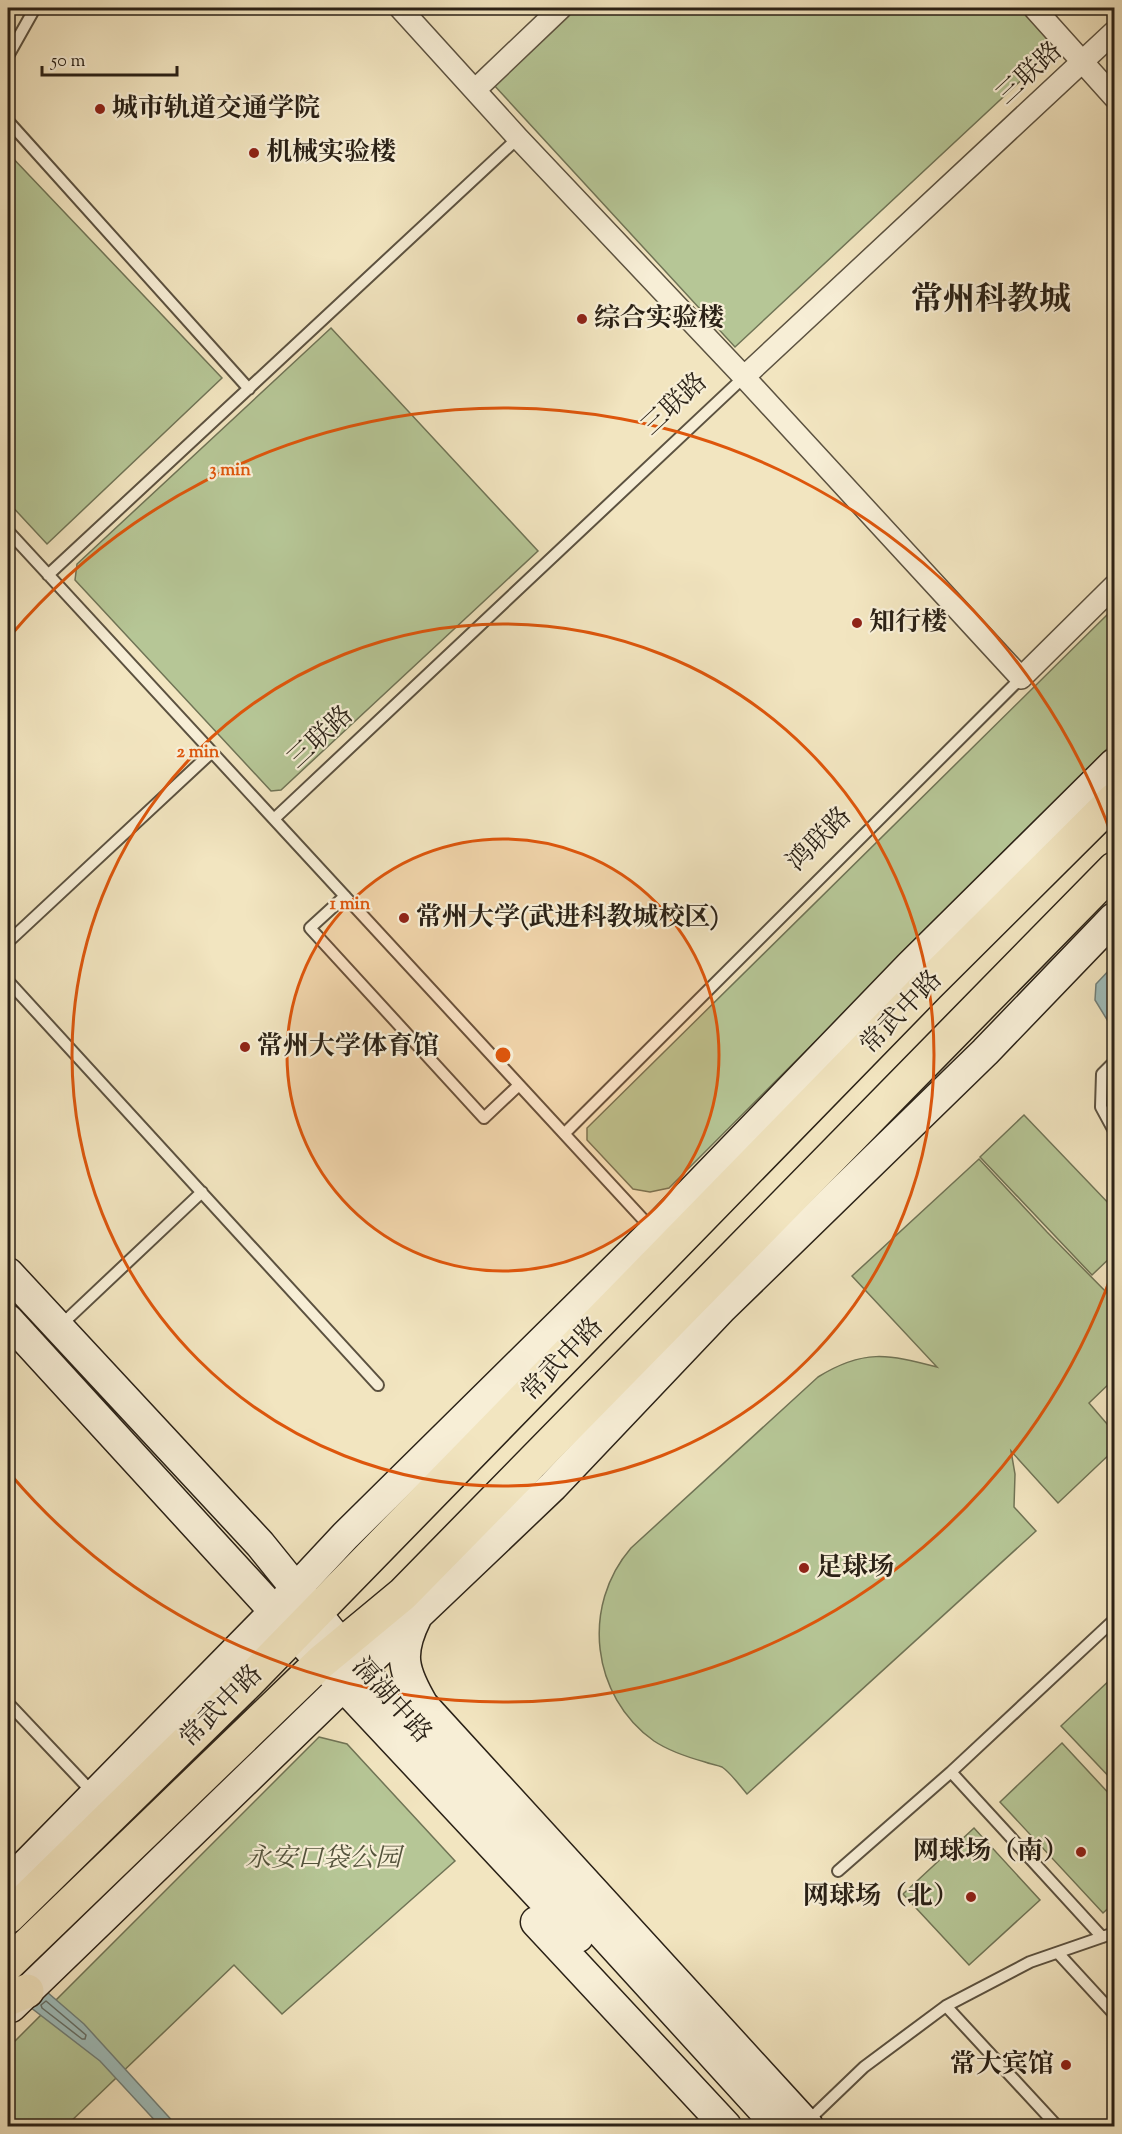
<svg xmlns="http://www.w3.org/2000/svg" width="1122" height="2134" viewBox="0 0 1122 2134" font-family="'Sorts Mill Goudy','Noto Serif SC',serif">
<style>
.green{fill:#b6c696;stroke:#707456;stroke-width:1.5}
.water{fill:#9ebdbb;stroke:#707f79;stroke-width:1.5}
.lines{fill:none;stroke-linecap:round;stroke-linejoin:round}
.shore{stroke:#646f68;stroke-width:1.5}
.lane-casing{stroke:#5c5240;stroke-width:14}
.street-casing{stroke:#5c5240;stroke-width:24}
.secondary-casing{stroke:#2a2116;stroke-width:33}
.primary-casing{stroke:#2a2116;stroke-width:36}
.lane{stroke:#f7eed6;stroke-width:10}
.street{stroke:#f7eed6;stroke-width:21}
.secondary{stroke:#f7eed6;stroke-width:30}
.primary{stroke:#f2e5c0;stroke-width:33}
.ring{fill:none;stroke:#de560c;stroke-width:3}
.poi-dot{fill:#8f2418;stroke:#f7eed6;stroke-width:2}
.labels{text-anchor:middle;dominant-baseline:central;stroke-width:4.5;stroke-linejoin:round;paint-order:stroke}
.street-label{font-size:26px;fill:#2a2116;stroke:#f7eed6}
.poi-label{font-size:26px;font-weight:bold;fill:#2a2116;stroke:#f7eed6;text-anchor:start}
.park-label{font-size:26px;font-style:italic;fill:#54533c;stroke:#f7eed6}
.district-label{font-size:32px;font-weight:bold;fill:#2a2116;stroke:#f7eed6}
.centre{fill:#de560c;stroke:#f7eed6;stroke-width:3}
.ring-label{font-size:18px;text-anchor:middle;font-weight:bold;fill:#de560c;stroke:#f7eed6;stroke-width:4.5;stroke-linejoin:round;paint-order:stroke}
</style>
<rect width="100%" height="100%" fill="#f2e5c0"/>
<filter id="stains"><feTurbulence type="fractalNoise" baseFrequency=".00333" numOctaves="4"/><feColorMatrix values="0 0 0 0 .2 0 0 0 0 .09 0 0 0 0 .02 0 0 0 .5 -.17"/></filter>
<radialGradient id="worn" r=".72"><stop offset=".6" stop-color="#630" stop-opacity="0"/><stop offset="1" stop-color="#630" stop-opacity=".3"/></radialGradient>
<path class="green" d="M573 8H1026L1060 44 735 347 493 84Z
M8 153 222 378 47 544 8 502Z
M331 328 538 551 281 790 271 791 75 580 77 564Z
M1114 608V742L669 1188 650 1192 633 1189 587 1140V1128Z
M1024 1115 1114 1209V1254L1092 1275 980 1157Z
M979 1159 1047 1232 1114 1300V1379L1089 1403 1114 1432V1450L1058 1503 1011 1451 1015 1474 1014 1507 1036 1531 747 1794C740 1786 731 1773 722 1767 717 1765 710 1764 705 1762 687 1757 669 1751 654 1741 591 1696 581 1606 631 1548L818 1377C863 1349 888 1354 937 1367L852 1276Z
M1114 1676V1782L1061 1726Z
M319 1737 347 1744 455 1861 282 2014 234 1965 66 2126H8V2048Z
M1062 1743 1114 1799V1903L1103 1913 1000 1802Z
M974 1828 1040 1900 969 1965 903 1894Z"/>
<path class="water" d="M1114 965V1031L1095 1000 1096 984Z
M47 1992 84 2024 177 2126H160L100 2061 30 2007Z"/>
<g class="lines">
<path class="shore" d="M46 2001 86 2035 85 2039H82L42 2008 41 2005Z"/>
<defs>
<path id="lane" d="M8 56 35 8
M8 121 249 389
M8 531 652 1229
M48 575 518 138
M274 819 744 377
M345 896 310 928 484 1118 519 1085
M8 942 212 752
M8 981 378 1385
M1114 1062 1102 1074 1101 1107 1114 1131
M565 1133 1021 678
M60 1326 202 1192
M8 1703 94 1794
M838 1871 951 1772
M1102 1937 951 1772 1114 1620
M1058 1953 1114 2014
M946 2006 1057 2126
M807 2120 815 2114 864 2067 946 2006 1030 1962 1114 1933"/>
<path id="street" d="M400 8 518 138 744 377 1021 678 1114 586
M1034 8 1114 97
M475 90 561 8
M744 377 1114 32"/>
<path id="secondary" d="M8 1273 260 1544 361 1669 778 2126
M8 1320 321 1662 578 1937
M416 1618C398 1654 403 1671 423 1705L808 2126
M8 1883 275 1611 345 1536 654 1231 910 966 1114 764
M536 1922 726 2126
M11 2007 344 1685 553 1486 722 1308 985 1052 1114 918"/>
<path id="primary" d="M8 1917 247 1683 928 985 1114 800
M8 1964 321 1662 403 1594 1114 869
M8 1999 27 1991"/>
</defs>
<use href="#lane" class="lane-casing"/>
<use href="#street" class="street-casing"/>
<use href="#secondary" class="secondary-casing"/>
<use href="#primary" class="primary-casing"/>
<use href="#lane" class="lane"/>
<use href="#street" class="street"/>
<use href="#secondary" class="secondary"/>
<use href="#primary" class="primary"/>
</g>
<circle cx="503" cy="1055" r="216" fill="#de560c" fill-opacity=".12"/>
<g class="ring">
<circle cx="503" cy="1055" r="216"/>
<circle cx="503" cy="1055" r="431"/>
<path d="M1113 1271A647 647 0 0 1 11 1475M11 635A647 647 0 0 1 1113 839"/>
</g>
<g class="poi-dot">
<circle cx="100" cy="109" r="6"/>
<circle cx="254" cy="153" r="6"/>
<circle cx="582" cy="319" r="6"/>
<circle cx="857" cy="623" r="6"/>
<circle cx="404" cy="918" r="6"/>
<circle cx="245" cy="1047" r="6"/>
<circle cx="804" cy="1568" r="6"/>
<circle cx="1081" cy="1852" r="6"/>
<circle cx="971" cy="1897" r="6"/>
<circle cx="1066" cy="2065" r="6"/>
</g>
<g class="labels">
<g class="street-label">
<text transform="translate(1030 74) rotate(-43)">三联路</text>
<text transform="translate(675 405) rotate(-43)">三联路</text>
<text transform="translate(321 738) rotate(-43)">三联路</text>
<text transform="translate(820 840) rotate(-45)">鸿联路</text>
<text transform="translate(902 1013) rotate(-46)">常武中路</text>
<text transform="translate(563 1360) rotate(-46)">常武中路</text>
<text transform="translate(391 1701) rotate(48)">滆湖中路</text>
<text transform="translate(222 1707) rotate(-45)">常武中路</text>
</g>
<g class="poi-label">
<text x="112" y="109">城市轨道交通学院</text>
<text x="266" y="153">机械实验楼</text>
<text x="594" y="319">综合实验楼</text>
<text x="869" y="623">知行楼</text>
<text x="416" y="918">常州大学(武进科教城校区)</text>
<text x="257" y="1047">常州大学体育馆</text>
<text x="816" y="1568">足球场</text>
<text x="1069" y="1852" text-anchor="end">网球场（南）</text>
<text x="959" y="1897" text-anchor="end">网球场（北）</text>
<text x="1054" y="2065" text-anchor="end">常大宾馆</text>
</g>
<g class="park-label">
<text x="323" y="1859">永安口袋公园</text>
</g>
<g class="district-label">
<text x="991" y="301">常州科教城</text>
</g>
</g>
<circle cx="503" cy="1055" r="9" class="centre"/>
<g class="ring-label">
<text x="230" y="475">3 min</text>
<text x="198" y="757">2 min</text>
<text x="350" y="909">1 min</text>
</g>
<rect width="1122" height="2134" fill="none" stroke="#f2e5c0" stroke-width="30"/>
<rect x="9" y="9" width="1104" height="2116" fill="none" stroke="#2a2116" stroke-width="3"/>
<rect x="15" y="15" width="1092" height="2104" fill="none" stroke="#2a2116" stroke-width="1.5"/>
<path d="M42 66v9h135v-9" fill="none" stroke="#2a2116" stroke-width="3"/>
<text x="51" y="66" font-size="18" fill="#2a2116" stroke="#f7eed6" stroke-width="4.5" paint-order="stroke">50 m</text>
<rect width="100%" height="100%" filter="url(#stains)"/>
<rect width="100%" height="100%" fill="url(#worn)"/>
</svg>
